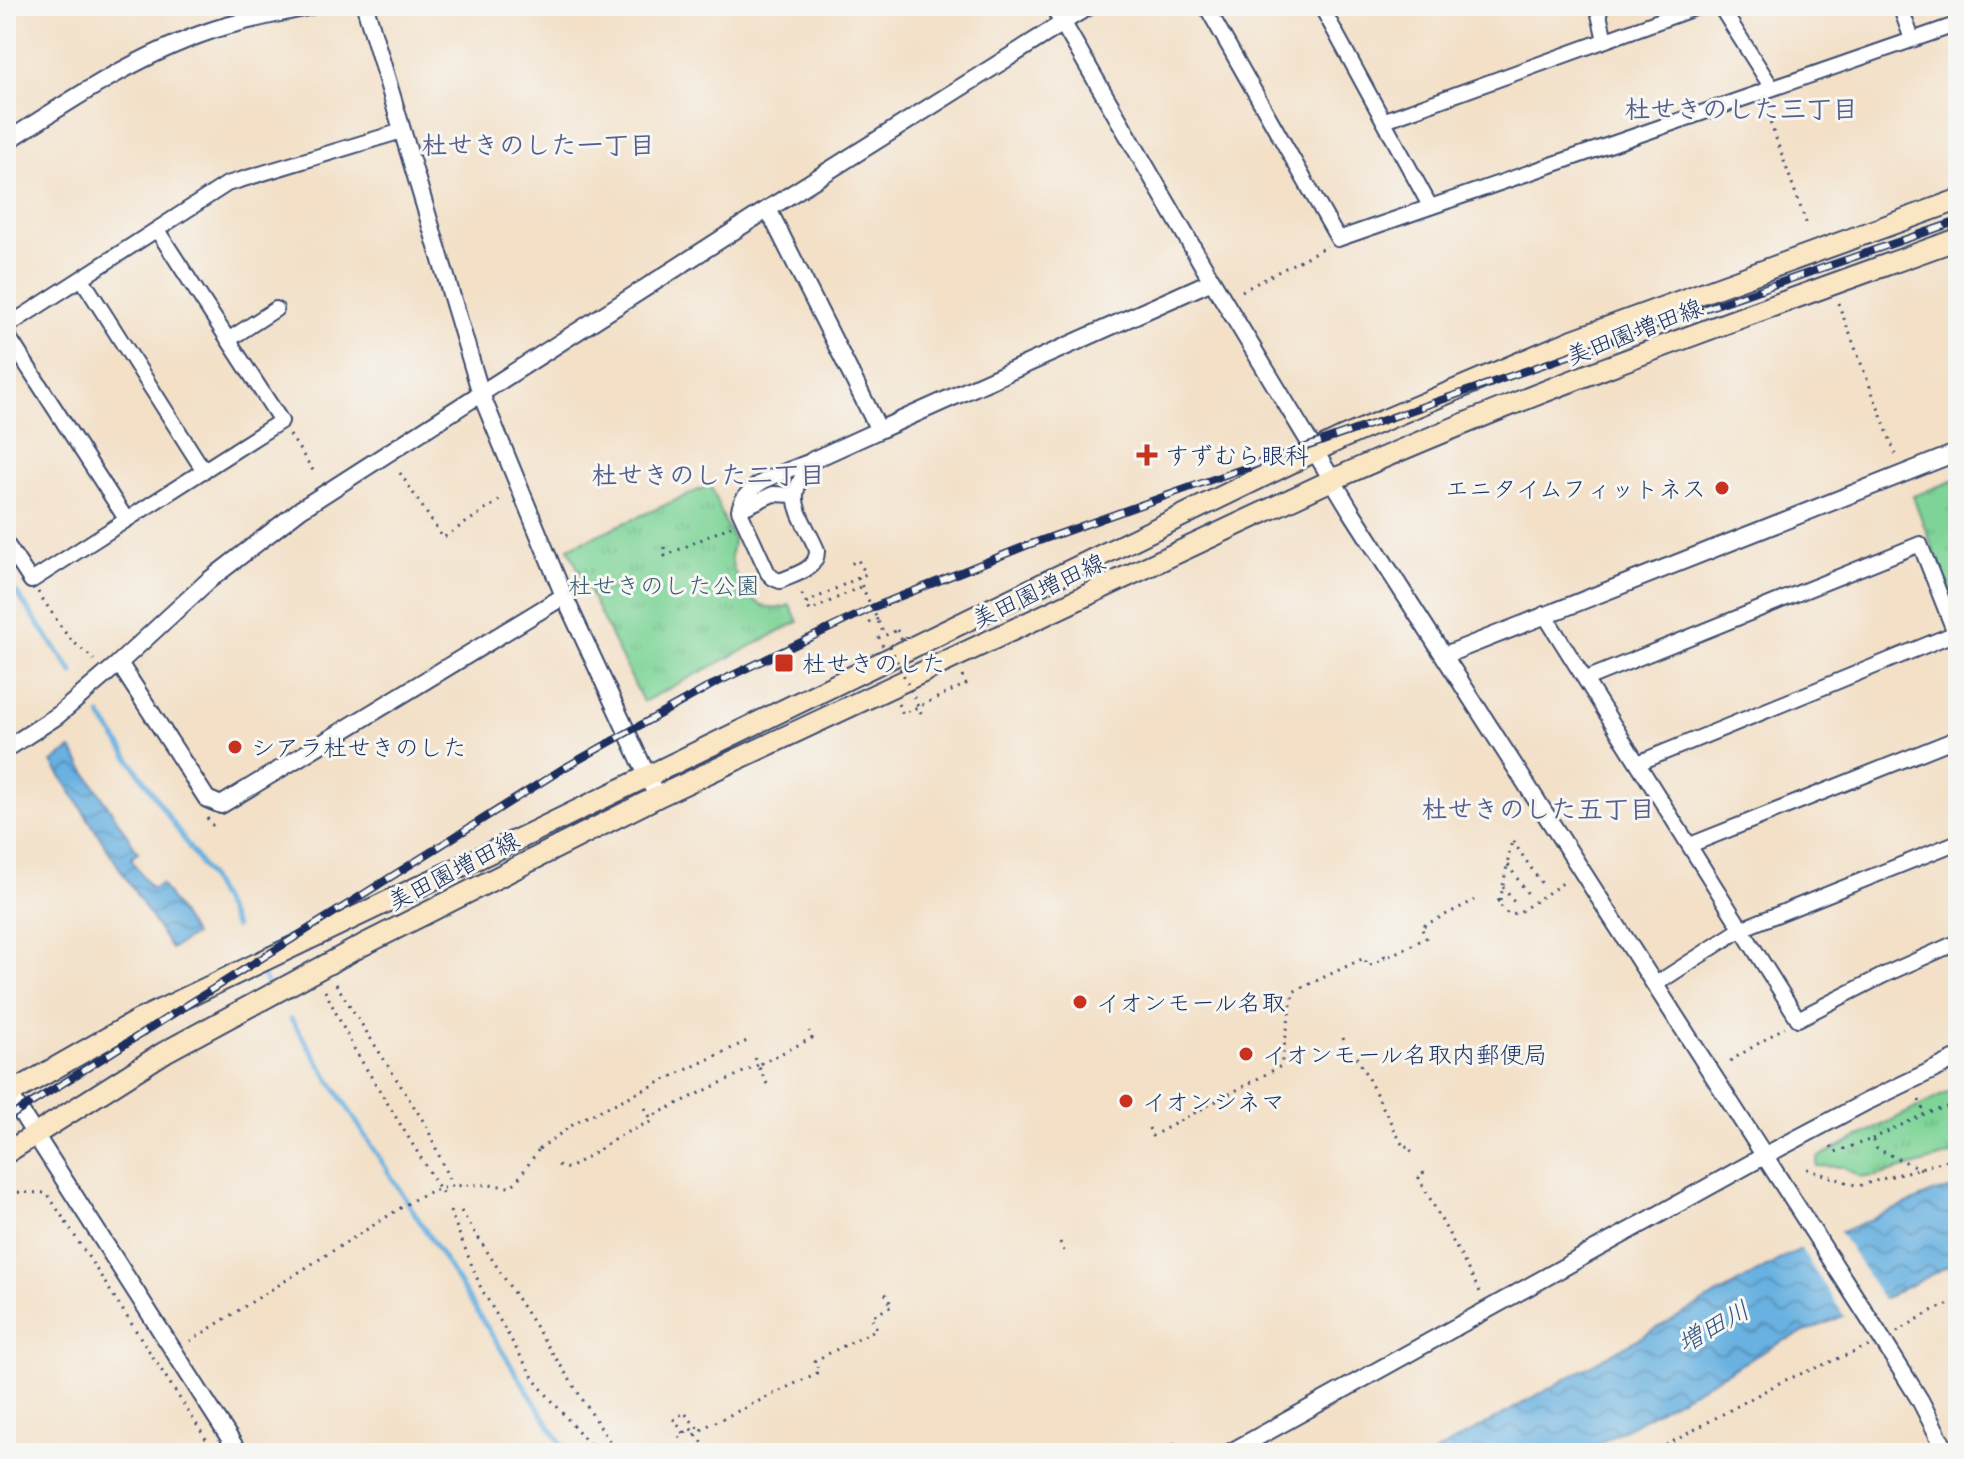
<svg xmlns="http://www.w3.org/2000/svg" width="1964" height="1459" viewBox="0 0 1964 1459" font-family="Delius,'Klee One',sans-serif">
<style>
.park{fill:url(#park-tufts);stroke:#4c827a;stroke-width:2}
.water{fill:url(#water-waves);stroke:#42709f;stroke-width:2}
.pier{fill:#f3e0c7}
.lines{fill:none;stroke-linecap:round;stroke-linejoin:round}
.stream{stroke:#68b1e0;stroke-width:5}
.minor-casing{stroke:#3b4a6e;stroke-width:18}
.tertiary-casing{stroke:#3b4a6e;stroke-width:20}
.secondary-casing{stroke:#3b4a6e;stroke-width:24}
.path{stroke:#3b4a6e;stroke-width:3;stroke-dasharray:2 6;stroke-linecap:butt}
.minor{stroke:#fff;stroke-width:14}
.tertiary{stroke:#fff;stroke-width:16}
.secondary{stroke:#fbe6c4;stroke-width:20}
.rail-casing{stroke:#1b2f5e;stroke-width:8}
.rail{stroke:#f6f6f2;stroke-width:5;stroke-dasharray:15;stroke-linecap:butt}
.path-bridge{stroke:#3b4a6e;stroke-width:3;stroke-dasharray:2 6;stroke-linecap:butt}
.poi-dot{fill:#c8321e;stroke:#f6f6f2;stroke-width:3}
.labels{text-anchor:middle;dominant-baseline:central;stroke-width:6;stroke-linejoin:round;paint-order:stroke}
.street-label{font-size:24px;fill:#1b2f5e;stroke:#f6f6f2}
.poi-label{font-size:24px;fill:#1b2f5e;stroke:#f6f6f2;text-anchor:start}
.park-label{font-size:24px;fill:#34586c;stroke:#f6f6f2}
.neighbourhood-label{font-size:26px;font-weight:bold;fill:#575e8d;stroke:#f6f6f2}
.water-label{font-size:26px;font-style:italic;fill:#325685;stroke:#f6f6f2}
</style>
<defs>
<pattern id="park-tufts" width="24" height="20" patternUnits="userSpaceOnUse" patternTransform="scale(2)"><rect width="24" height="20" fill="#7ed497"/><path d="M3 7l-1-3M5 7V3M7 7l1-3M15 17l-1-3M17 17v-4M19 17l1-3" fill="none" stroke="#6cb685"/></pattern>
<pattern id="water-waves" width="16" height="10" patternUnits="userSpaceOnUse" patternTransform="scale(2)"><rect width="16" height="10" fill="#68b1e0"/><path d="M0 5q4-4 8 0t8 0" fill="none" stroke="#5590b9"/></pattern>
</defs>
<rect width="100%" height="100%" fill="#f6f6f2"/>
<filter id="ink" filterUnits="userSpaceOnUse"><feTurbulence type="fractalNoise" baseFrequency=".0125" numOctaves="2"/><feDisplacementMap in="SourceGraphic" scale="16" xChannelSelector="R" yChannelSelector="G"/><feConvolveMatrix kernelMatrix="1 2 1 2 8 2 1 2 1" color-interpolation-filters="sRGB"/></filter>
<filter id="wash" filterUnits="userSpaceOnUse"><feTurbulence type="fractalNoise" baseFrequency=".006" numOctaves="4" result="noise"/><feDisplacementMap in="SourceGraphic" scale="32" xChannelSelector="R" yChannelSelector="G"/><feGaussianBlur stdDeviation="1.8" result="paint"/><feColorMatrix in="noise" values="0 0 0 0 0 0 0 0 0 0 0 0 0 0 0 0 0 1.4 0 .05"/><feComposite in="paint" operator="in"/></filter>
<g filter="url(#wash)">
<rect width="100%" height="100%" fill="#f3e0c7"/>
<path class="park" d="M1958 479V615L1913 496Z
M710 485C716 496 720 509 723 518 725 525 732 533 733 540 733 547 730 552 731 559 737 586 759 619 790 605L798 622 643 702 568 548Z
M1958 1087V1153L1877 1176 1861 1177 1844 1167 1816 1166 1818 1157Z"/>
<path class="water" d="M71 749 138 852 131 859 151 889 161 884 194 935 171 949 52 762Z
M1958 1187V1264L1946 1267 1879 1301 1783 1341 1582 1453H1434L1788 1255 1935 1192Z"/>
<path class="pier" d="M1838 1230 1885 1303 1846 1319 1799 1246Z"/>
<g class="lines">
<path class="stream" d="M6 578 73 673
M100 715 208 875 235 927
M261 973 268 985
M291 1019 567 1453"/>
</g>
</g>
<g filter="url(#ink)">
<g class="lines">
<defs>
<path id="minor" d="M1206 6 1338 239 1958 24
M1321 6 1430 206
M1597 6 1605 40
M1720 6 1772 88
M1900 6 1912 39
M1063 23 1091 6
M1385 120 1700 6
M82 279 204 471
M6 327 227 184 402 131
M6 333 126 519
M228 340 276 309
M813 460C782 500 799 509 817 550 818 569 796 574 780 581L773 578 768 573 739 510C744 481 789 471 813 460Z
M739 510 773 494 795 495
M6 543 31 581 281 421 157 230
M1544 614 1798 1019 1884 975 1958 942
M1586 679 1920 544 1955 633
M1638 763 1958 632
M1690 845 1958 738
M1656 984 1741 929 1958 842"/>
<path id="tertiary" d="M365 6 481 394 564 596 657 797
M1053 6 1212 281 1351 511 1875 1328 1920 1400 1947 1453
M6 142C71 100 136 56 210 31 242 20 278 14 311 6
M768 209 879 430 1212 281
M813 460 879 430
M1445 655 1958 452
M119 663 207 799 221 805 564 596
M6 749 57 716 119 663 208 581 301 509 768 209 1063 23
M6 1089 239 1453
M1229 1453 1764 1156 1866 1102 1958 1058"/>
<path id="secondary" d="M6 1096 137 1021 529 834 1342 438 1573 340 1958 200
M6 1153 165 1052 363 945 657 797 1332 480C1536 389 1748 315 1958 239"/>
</defs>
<use href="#minor" class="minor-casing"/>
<use href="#tertiary" class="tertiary-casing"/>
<use href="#secondary" class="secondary-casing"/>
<path class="path" d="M1765 108 1808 228
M1242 291 1327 246
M1838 303 1898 460
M290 435 316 475
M400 473 443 538 500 500
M664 547 665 556 731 526
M858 578 885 636
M38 592 68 637 94 660
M802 594 810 611 862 586
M806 603 866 574 858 560 849 565
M869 623 878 619
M897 630 905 646 887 655 879 638Z
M898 704 903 714 966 684 961 674
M207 818 212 825 218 821
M1508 865 1530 897
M1503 887 1517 906
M1497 901H1500L1502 908 1508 914 1518 913 1566 881
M1500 901 1512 840 1544 887
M1384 955 1385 958 1426 938 1421 927 1475 900
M336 984 427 1127 454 1191
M325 991 353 1047 443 1194
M1343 1038 1344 1041
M1357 1057 1404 1148 1409 1146 1412 1152
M1730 1061 1785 1027
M767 1084 758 1065 812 1038 809 1031
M1919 1100 1925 1114
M645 1108 650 1117 758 1065 755 1058
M1149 1128 1152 1136 1281 1066 1293 992 1364 958 1368 966 1385 958
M1872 1139 1929 1112 1958 1104
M1831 1146 1835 1152 1872 1139 1877 1149 1921 1169
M539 1149 578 1121 747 1041
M558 1165 568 1169 623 1134 652 1121 650 1117
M1807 1169 1858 1186 1958 1157
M1423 1172 1424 1175 1419 1178 1480 1292
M10 1192 47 1193 215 1453
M450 1211 481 1288 535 1381 597 1453
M461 1211 617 1453
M1060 1242 1064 1251
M1897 1332 1931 1311 1958 1301
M190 1341 418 1197C446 1183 479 1183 509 1187L516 1182 539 1149 542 1152
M814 1361 877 1329 871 1317 892 1306 884 1291
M684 1433 674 1420 684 1412 699 1430
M695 1435 705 1427 819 1372 817 1366
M679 1438 690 1428 703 1443 697 1448 702 1453
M1173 1443 1178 1453
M1652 1453 1781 1382 1869 1346"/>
<use href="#minor" class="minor"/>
<use href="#tertiary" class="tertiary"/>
<use href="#secondary" class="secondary"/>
<defs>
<path id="rail" d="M6 1119 564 768 712 685 874 607 1028 545 1219 477 1958 221"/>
</defs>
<use href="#rail" class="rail-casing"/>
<use href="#rail" class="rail"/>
<path class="path-bridge" d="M890 646 922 715"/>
</g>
</g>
<g class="poi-dot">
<path d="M1143 443h8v8h8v8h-8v8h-8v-8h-8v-8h8z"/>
<circle cx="1722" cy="488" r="8"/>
<rect x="774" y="653" width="20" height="20" rx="4"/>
<circle cx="235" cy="747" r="8"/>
<circle cx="1080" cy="1002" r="8"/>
<circle cx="1246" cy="1054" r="8"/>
<circle cx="1126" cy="1101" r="8"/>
</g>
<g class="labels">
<g class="street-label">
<text transform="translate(1634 331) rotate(-21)">美田園増田線</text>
<text transform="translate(1038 590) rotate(-25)">美田園増田線</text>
<text transform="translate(453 870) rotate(-27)">美田園増田線</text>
</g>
<g class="poi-label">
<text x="1165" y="455">すずむら眼科</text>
<text x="1706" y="488" text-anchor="end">エニタイムフィットネス</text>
<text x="802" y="663">杜せきのした</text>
<text x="251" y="747">シアラ杜せきのした</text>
<text x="1096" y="1002">イオンモール名取</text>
<text x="1262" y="1054">イオンモール名取内郵便局</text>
<text x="1142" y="1101">イオンシネマ</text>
</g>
<g class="park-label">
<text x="664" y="585">杜せきのした公園</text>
</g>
<g class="neighbourhood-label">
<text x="1741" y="108">杜せきのした三丁目</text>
<text x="538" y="144">杜せきのした一丁目</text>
<text x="708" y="474">杜せきのした二丁目</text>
<text x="1538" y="808">杜せきのした五丁目</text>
</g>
<g class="water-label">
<text transform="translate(1713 1326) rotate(-29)">増田川</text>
</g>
</g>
<rect width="1964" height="1459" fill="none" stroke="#f6f6f2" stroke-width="32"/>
</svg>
